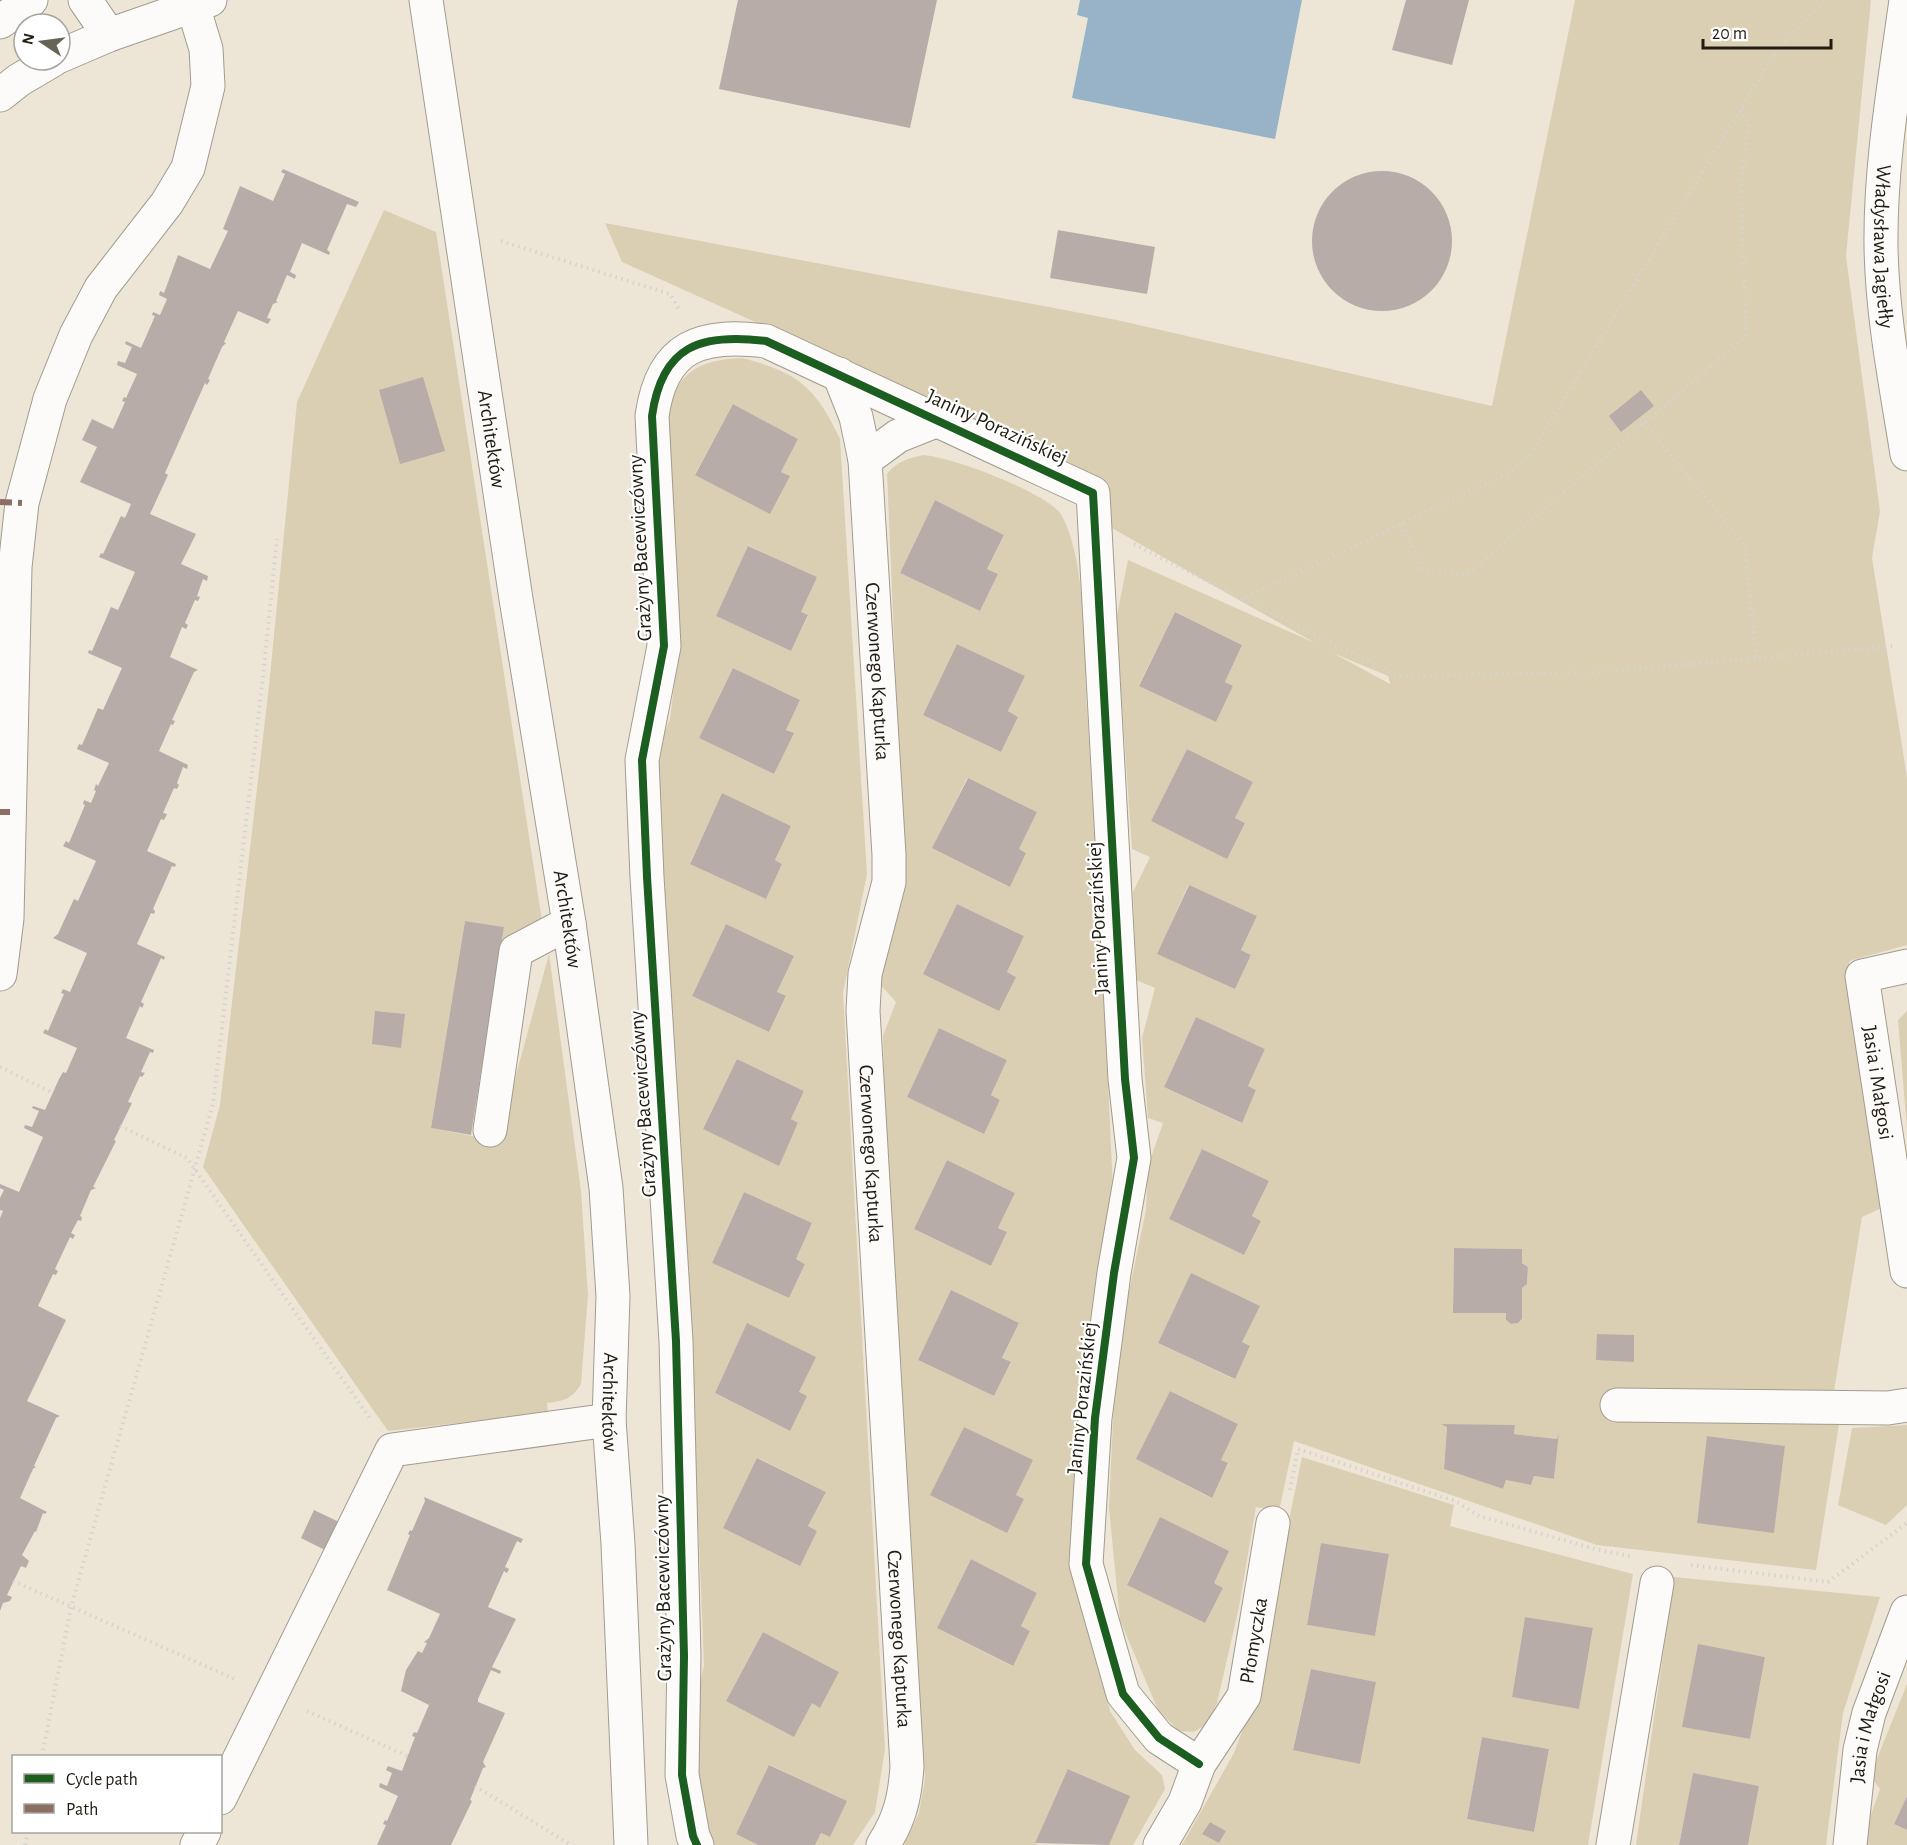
<svg xmlns="http://www.w3.org/2000/svg" width="1907" height="1845" viewBox="0 0 1907 1845" font-family="'Alegreya Sans',sans-serif">
<style>
.green{fill:#dbcfb3;fill-rule:evenodd}
.water{fill:#98b2c7}
.building{fill:#b8aca9}
.lines{fill:none;stroke-linecap:round;stroke-linejoin:round}
.minor-casing{stroke:#a19c90;stroke-width:35}
.path{stroke:#d5d3ce;stroke-width:4;stroke-dasharray:1.5 4.5;stroke-linecap:butt}
.minor{stroke:#fcfbf9;stroke-width:33}
.quiet{stroke:#8d6e63;stroke-width:6;stroke-dasharray:12 6;stroke-linecap:butt}
.cycleway-casing{stroke:#fff;stroke-width:11}
.cycleway{stroke:#1b5e20;stroke-width:8}
.labels{text-anchor:middle;dominant-baseline:central;stroke-width:4.5;stroke-linejoin:round;paint-order:stroke}
.street-label{font-size:21px;fill:#211c12;stroke:#fff}
</style>
<rect width="100%" height="100%" fill="#ede6d6"/>
<path class="green" d="M1575 0H1871L1846 256 1880 511 1872 558 1907 777V945L1849 961 1884 1207 1862 1217 1834 1391 1839 1424 1816 1570 1597 1545 1294 1441 1279 1511 1256 1507 1239 1607 1217 1703 1207 1724 1194 1732 1179 1731 1158 1710 1120 1620 1109 1508 1116 1354 1146 1210 1148 1166 1163 1123 1148 1118 1142 1038 1155 988 1136 980 1133 892 1150 857 1132 849 1116 620 1128 560 1315 643 1110 527 1107 481 622 262 605 223 1117 320 1492 406ZM1175 612 1242 645 1225 682 1233 686 1216 722 1139 685ZM1333 653 1388 676 1390 683V684ZM1187 749 1253 782 1235 818 1245 823 1227 858 1151 821ZM1188 885 1257 916 1241 950 1251 955 1235 989 1158 954ZM1196 1017 1265 1049 1248 1086 1256 1090 1241 1123 1164 1087ZM1202 1149 1269 1181 1252 1216 1261 1221 1244 1255 1169 1219ZM1454 1248 1522 1249V1263L1528 1267 1527 1284 1522 1288V1319L1518 1323 1511 1324 1506 1320V1313H1453ZM1191 1274 1242 1342 1250 1347 1234 1379 1158 1343ZM1170 1391 1238 1424 1221 1460 1228 1464 1211 1498 1137 1459ZM1515 1426 1514 1434 1557 1439 1559 1433 1554 1479 1534 1476 1531 1485 1506 1480 1503 1489 1444 1469 1447 1427ZM1708 1436 1785 1446 1774 1532 1697 1522ZM1160 1517 1214 1583 1223 1588 1205 1623 1127 1584Z
M384 210 436 232 542 921 501 948 504 927 465 921 431 1128 498 1141 549 954 581 1191 588 1295 581 1384C572 1399 564 1401 547 1403L548 1413 388 1431 203 1167 220 1105 269 686 297 402Z
M742 358C797 372 816 387 840 439L867 874 843 993 885 1749 875 1812 853 1845H815L821 1833 830 1837 846 1801 770 1765 736 1834 758 1845H715L710 1840 697 1795 696 1698 704 1666C693 1362 671 1057 656 753L670 719 680 636 663 418C679 373 695 360 742 358ZM733 404 798 439 781 472 789 476 695 474ZM749 546 816 577 801 612 808 616 791 651 716 616ZM733 668 800 700 786 730 793 733 774 774 699 738ZM722 793 791 826 775 860 782 864 766 899 690 863ZM726 924 794 956 777 992 786 997 769 1032 692 996ZM737 1059 804 1091 791 1119 798 1124 778 1165 703 1129ZM744 1192 812 1223 796 1259 805 1264 789 1298 712 1263ZM747 1324 815 1357 799 1392 790 1431 715 1393ZM758 1458 826 1492 808 1526 817 1531 723 1528ZM763 1632 839 1672 820 1707 812 1703 726 1701Z
M924 455C951 457 1050 493 1062 516 1087 563 1084 656 1087 709 1097 869 1106 1029 1113 1190L1109 1227 1086 1342 1072 1555 1074 1577 1110 1711 1135 1750 1162 1775 1165 1789 1133 1845H1109L1129 1796 1069 1769 1035 1843 1039 1845H904L919 1813 925 1779 886 1164 883 1036 896 1002 877 981 898 732 887 474C897 461 909 458 924 455ZM935 500 1004 535 987 569 998 574 980 611 900 573ZM957 644 1025 676 1008 711 1018 717 1001 752 923 715ZM967 778 1037 812 1019 849 1026 853 1010 887 933 848ZM957 904 1024 936 1007 972 1016 977 923 974ZM939 1028 1007 1060 991 1095 1000 1100 984 1133 907 1097ZM947 1160 1015 1193 998 1228 1007 1232 991 1266 914 1229ZM951 1291 1019 1323 1002 1359 1011 1363 994 1396 918 1360ZM964 1427 1032 1460 1016 1495 1023 1499 931 1495ZM971 1559 1037 1593 1021 1626 1030 1631 1012 1666 937 1628Z
M1907 1011V1129L1898 1020Z
M1907 1425V1505L1886 1525 1838 1505 1852 1428Z
M1302 1457 1454 1505 1450 1526 1633 1574 1588 1845H1182L1234 1753 1250 1710ZM1321 1543 1389 1554 1375 1636 1307 1625ZM1525 1617 1593 1629 1579 1708 1512 1697ZM1311 1669 1376 1682 1360 1764 1293 1749ZM1482 1737 1549 1749 1534 1832 1467 1819ZM1210 1822 1226 1831 1219 1843 1202 1834Z
M1674 1577 1880 1597 1843 1713 1826 1845H1748L1759 1786 1693 1774 1679 1845H1636ZM1698 1645 1765 1657 1750 1739 1683 1727Z
M1907 1684V1796L1894 1824 1907 1830V1845H1860L1880 1789 1870 1776Z"/>
<path class="water" d="M1080 0H1302L1275 139 1072 98 1088 18 1077 15Z"/>
<path class="building" d="M738 0H937L910 128 719 89Z
M1406 0H1469L1452 65 1392 50Z
M283 169 359 202 356 207 347 204 327 250 330 252 329 255 302 243 290 272 296 275 295 279 287 275 276 301 278 302 273 304 267 318 271 319 268 324 238 311 224 342 226 343 222 347 208 379 210 380 207 385 205 383 165 473 168 475 150 514 196 534 181 564 208 576 207 581 203 579 197 596 200 597 198 601 195 600 185 623 188 625 186 629 182 627 170 657 198 670 194 672 172 720 175 721 173 725 171 724 159 751 188 765 187 769 183 767 177 783 179 785 177 789 174 788 163 813 167 814 164 820 161 819 147 851 176 864 175 867 172 866 153 909 155 911 154 914 151 913 137 944 165 957 164 960 161 958 141 1002 144 1004 142 1008 140 1006 126 1038 154 1050 153 1053 150 1052 141 1072 145 1073 142 1077 140 1076 128 1102 132 1103 114 1140 116 1141 93 1187 96 1188 91 1190 80 1216 82 1217 81 1221 78 1220 71 1233 75 1235 73 1239 70 1237 55 1269 58 1271 56 1275 53 1274 38 1306 66 1320 27 1401 60 1416 56 1418 34 1466 36 1467 33 1469 20 1498 47 1512 45 1514 43 1513 36 1532 35 1531 22 1555 29 1561 26 1568 21 1566 7 1595 12 1597 10 1601 3 1603 0 1611V1218L3 1211 0 1210V1198L4 1190 0 1188V1184L19 1192 43 1137 24 1128 25 1125 32 1127 39 1111 32 1108 33 1106 45 1110 59 1079 63 1072 66 1073 77 1048 43 1033 45 1029 48 1031 64 994 61 993 63 989 70 992 87 953 53 938 58 934 74 899 78 901 96 861 63 846 66 841 69 843 85 805 83 804 84 800 91 803 96 791 94 790 96 784 98 786 109 763 77 749 79 744 82 745 98 708 103 710 122 668 88 653 89 650 92 651 111 607 118 610 135 572 99 557 101 553 103 554 121 516 125 518 131 504 80 482 97 447 82 440 92 419 113 429 125 402 122 401 124 397 126 398 137 374 117 365 118 361 125 363 132 347 125 344 126 341 141 348 155 316 152 315 153 312 160 315 167 299 159 295 160 291 164 293 178 255 210 269 228 231 223 229 240 186 273 201 285 174 281 172Z
M1312 241a70 70 0 1 1 140 0a70 70 0 1 1-140 0Z
M1058 230 1155 247 1147 294 1050 278Z
M423 377 445 451 400 464 379 390Z
M1641 390 1654 406 1621 432 1609 416Z
M733 404 798 439 781 472 790 476 770 514 695 475Z
M935 500 1004 535 987 569 998 574 980 611 900 573Z
M748 546 817 577 801 612 808 615 791 651 716 616Z
M1175 612 1242 645 1225 682 1233 686 1216 722 1139 686Z
M957 644 1025 676 1008 711 1018 717 1001 752 923 715Z
M733 668 800 700 786 730 794 733 774 774 699 738Z
M1187 749 1253 782 1235 818 1245 823 1227 859 1151 821Z
M968 778 1037 812 1019 849 1026 853 1010 887 932 848Z
M722 793 791 826 775 860 782 864 766 899 690 864Z
M1189 885 1257 916 1241 950 1251 955 1235 989 1157 954Z
M957 904 1024 936 1007 972 1016 977 999 1011 923 974Z
M465 921 504 927 471 1135 431 1128Z
M726 924 794 956 777 992 786 996 769 1032 692 996Z
M375 1011 405 1014 401 1048 372 1044Z
M1196 1017 1265 1049 1248 1086 1256 1090 1242 1123 1164 1087Z
M939 1028 1007 1060 991 1095 1000 1100 984 1134 907 1097Z
M737 1059 804 1091 791 1119 798 1123 779 1166 703 1129Z
M1202 1149 1269 1181 1252 1216 1261 1221 1244 1255 1169 1219Z
M947 1160 1015 1193 998 1228 1007 1232 991 1266 914 1229Z
M744 1192 812 1223 796 1259 805 1264 789 1298 712 1263Z
M1454 1248 1522 1249V1263L1528 1267 1527 1284 1522 1288V1319L1518 1323 1511 1324 1506 1320V1313H1453Z
M1191 1273 1260 1306 1242 1342 1250 1346 1235 1379 1158 1343Z
M951 1290 1019 1323 1002 1358 1011 1362 994 1396 918 1360Z
M747 1323 816 1357 799 1392 807 1396 790 1431 715 1393Z
M1597 1334 1634 1335V1362L1596 1360Z
M1170 1391 1238 1424 1221 1460 1228 1463 1212 1498 1136 1459Z
M1441 1424 1515 1425 1514 1434 1557 1439 1559 1433 1554 1479 1534 1476 1531 1485 1506 1480 1503 1489 1444 1469 1447 1427Z
M964 1427 1033 1460 1016 1495 1024 1499 1007 1533 930 1495Z
M1707 1436 1785 1446 1774 1533 1697 1523Z
M757 1458 826 1492 808 1526 817 1531 800 1566 723 1528Z
M424 1497 523 1539 521 1543 517 1541 505 1567 509 1569 507 1573 504 1571 488 1607 516 1619 492 1667 501 1671 500 1674 491 1670 478 1699V1702L505 1713 483 1762 486 1767 483 1768 470 1800 472 1801 451 1845H377L386 1825 383 1824 385 1820 387 1821 398 1796 379 1787 380 1783 387 1786 392 1773 386 1770 388 1766 402 1771 415 1737 412 1736 414 1732 417 1733 429 1705 397 1689 401 1691 406 1670 418 1651 422 1653 427 1643 424 1642 429 1638 440 1614 387 1590 410 1535 408 1534 410 1530 412 1531 425 1501Z
M314 1510 339 1522 325 1550 301 1538Z
M1160 1517 1229 1551 1214 1583 1223 1588 1205 1623 1127 1585Z
M1321 1543 1389 1554 1375 1636 1307 1625Z
M971 1559 1037 1593 1021 1626 1030 1631 1013 1666 937 1628Z
M1525 1617 1593 1628 1579 1709 1512 1697Z
M763 1632 839 1672 820 1708 812 1703 794 1737 726 1701Z
M1698 1644 1765 1657 1750 1739 1682 1727Z
M1311 1669 1376 1682 1360 1764 1293 1750Z
M1482 1737 1549 1749 1534 1832 1467 1819Z
M769 1765 847 1801 830 1837 821 1833 815 1845H758L736 1834Z
M1068 1769 1130 1796 1109 1845 1035 1843Z
M1693 1773 1759 1786 1748 1845H1679Z
M1907 1796V1830L1894 1824Z
M1210 1822 1226 1831 1219 1843 1202 1834Z"/>
<g class="lines">
<defs>
<g id="minor">
<path d="M85 0 109 35"/>
<path id="s1" d="M426 0 516 599 569 923 606 1188 613 1296 609 1420 618 1544 631 1845"/>
<path id="s2" d="M1906 0C1895 81 1880 164 1881 246 1882 316 1896 385 1907 454"/>
<path d="M0 22 31 0"/>
<path d="M60 56 109 35 210 0"/>
<path d="M0 95 19 80 53 60"/>
<path id="s3" d="M839 374 856 417 865 460 889 855V882L865 974 863 1011 907 1766C905 1797 900 1819 883 1845"/>
<path d="M865 460 898 436 938 420"/>
<path id="s4" d="M1907 966 1862 976 1907 1271"/>
<path d="M0 974 7 918 15 567 22 503 50 399 76 335 101 288 167 203 188 168 208 86 206 49 193 6"/>
<path d="M490 1130 516 951 569 923"/>
<path d="M1617 1405 1888 1408 1907 1405"/>
<path d="M220 1798 392 1450 609 1420"/>
<path d="M197 1845 204 1832"/>
<path d="M697 1845 693 1836 682 1775 684 1656 676 1341 647 877 642 760 664 646 652 416C662 345 701 333 766 341L1093 493 1125 1079 1134 1158 1114 1273 1095 1418 1086 1564 1123 1694 1159 1738 1199 1764"/>
<path id="s5" d="M1160 1845 1185 1802 1199 1764 1244 1696 1273 1523"/>
<path d="M1613 1845 1657 1583"/>
<path id="s6" d="M1850 1845 1860 1750 1869 1713 1907 1612"/>
</g>
</defs>
<use href="#minor" class="minor-casing"/>
<path class="path" d="M501 241 670 294 680 311
M1644 422 1745 546 1756 658
M1402 524 1422 569 1467 575 1746 336 1741 183 1749 125 1741 109
M1134 544 1243 599 1510 472 1530 455 1770 61 1790 36 1827 0
M1244 599 1398 676 1602 672 1895 646
M0 1067 53 1093
M120 1126 187 1158 371 1420
M1290 1490 1298 1449 1455 1501 1479 1516 1595 1549 1630 1556
M1691 1565 1828 1582 1907 1523
M13 1581 237 1680
M307 1711 407 1756
M42 1756 71 1607 213 1104 262 686 277 539
M475 1786 571 1845
M25 1845 28 1832"/>
<use href="#minor" class="minor"/>
<path class="quiet" d="M0 502 22 503
M0 812H10"/>
<defs>
<path id="cycleway" d="M697 1845 693 1836 682 1775 684 1656 676 1341 647 877 642 760 664 646 652 416C662 345 701 333 766 341L1093 493 1125 1079 1134 1158 1114 1273 1095 1418 1086 1564 1123 1694 1159 1738 1199 1764"/>
</defs>
<use href="#cycleway" class="cycleway-casing"/>
<use href="#cycleway" class="cycleway"/>
</g>
<g class="labels">
<g class="street-label">
<text stroke="none"><textPath href="#s2" startOffset="248">Władysława Jagiełły</textPath></text>
<text transform="translate(997 427) rotate(25)">Janiny Porazińskiej</text>
<text stroke="none"><textPath href="#s1" startOffset="444">Architektów</textPath></text>
<text transform="translate(640 548) rotate(-93)">Grażyny Bacewiczówny</text>
<text stroke="none"><textPath href="#s3" startOffset="302">Czerwonego Kapturka</textPath></text>
<text transform="translate(1098 918) rotate(-93)">Janiny Porazińskiej</text>
<text stroke="none"><textPath href="#s1" startOffset="930">Architektów</textPath></text>
<text stroke="none"><textPath href="#s4" startOffset="154">Jasia i Małgosi</textPath></text>
<text transform="translate(643 1104) rotate(-94)">Grażyny Bacewiczówny</text>
<text stroke="none"><textPath href="#s3" startOffset="788">Czerwonego Kapturka</textPath></text>
<text transform="translate(1082 1398) rotate(-84)">Janiny Porazińskiej</text>
<text stroke="none"><textPath href="#s1" startOffset="1416">Architektów</textPath></text>
<text transform="translate(663 1588) rotate(-91)">Grażyny Bacewiczówny</text>
<text stroke="none"><textPath href="#s3" startOffset="1274">Czerwonego Kapturka</textPath></text>
<text stroke="none"><textPath href="#s5" startOffset="228">Płomyczka</textPath></text>
<text stroke="none"><textPath href="#s6" startOffset="120">Jasia i Małgosi</textPath></text>
</g>
</g>
<rect x="12" y="1755" width="210" height="78" fill="#ffffff" stroke="#a6a4a0" stroke-width="1.5"/>
<rect x="24" y="1774" width="30" height="9" fill="#1b5e20" stroke="#a6a4a0" stroke-width="1.5"/>
<text x="66" y="1785" font-size="18" fill="#211c12">Cycle path</text>
<rect x="24" y="1804" width="30" height="9" fill="#8d6e63" stroke="#a6a4a0" stroke-width="1.5"/>
<text x="66" y="1815" font-size="18" fill="#211c12">Path</text>
<g transform="translate(42 42) rotate(283)"><circle r="28" fill="#ffffff" stroke="#a6a4a0" stroke-width="1.5"/>
<path d="M0-4.5L10 22L0 15L-10 22Z" fill="#686357"/>
<text y="-9" font-size="16" font-weight="bold" text-anchor="middle" fill="#211c12">N</text>
</g>
<path d="M1703 39v9h128v-9" fill="none" stroke="#211c12" stroke-width="3"/>
<text x="1712" y="39" font-size="18" fill="#211c12" stroke="#ffffff" stroke-width="4.5" paint-order="stroke">20 m</text>
</svg>
